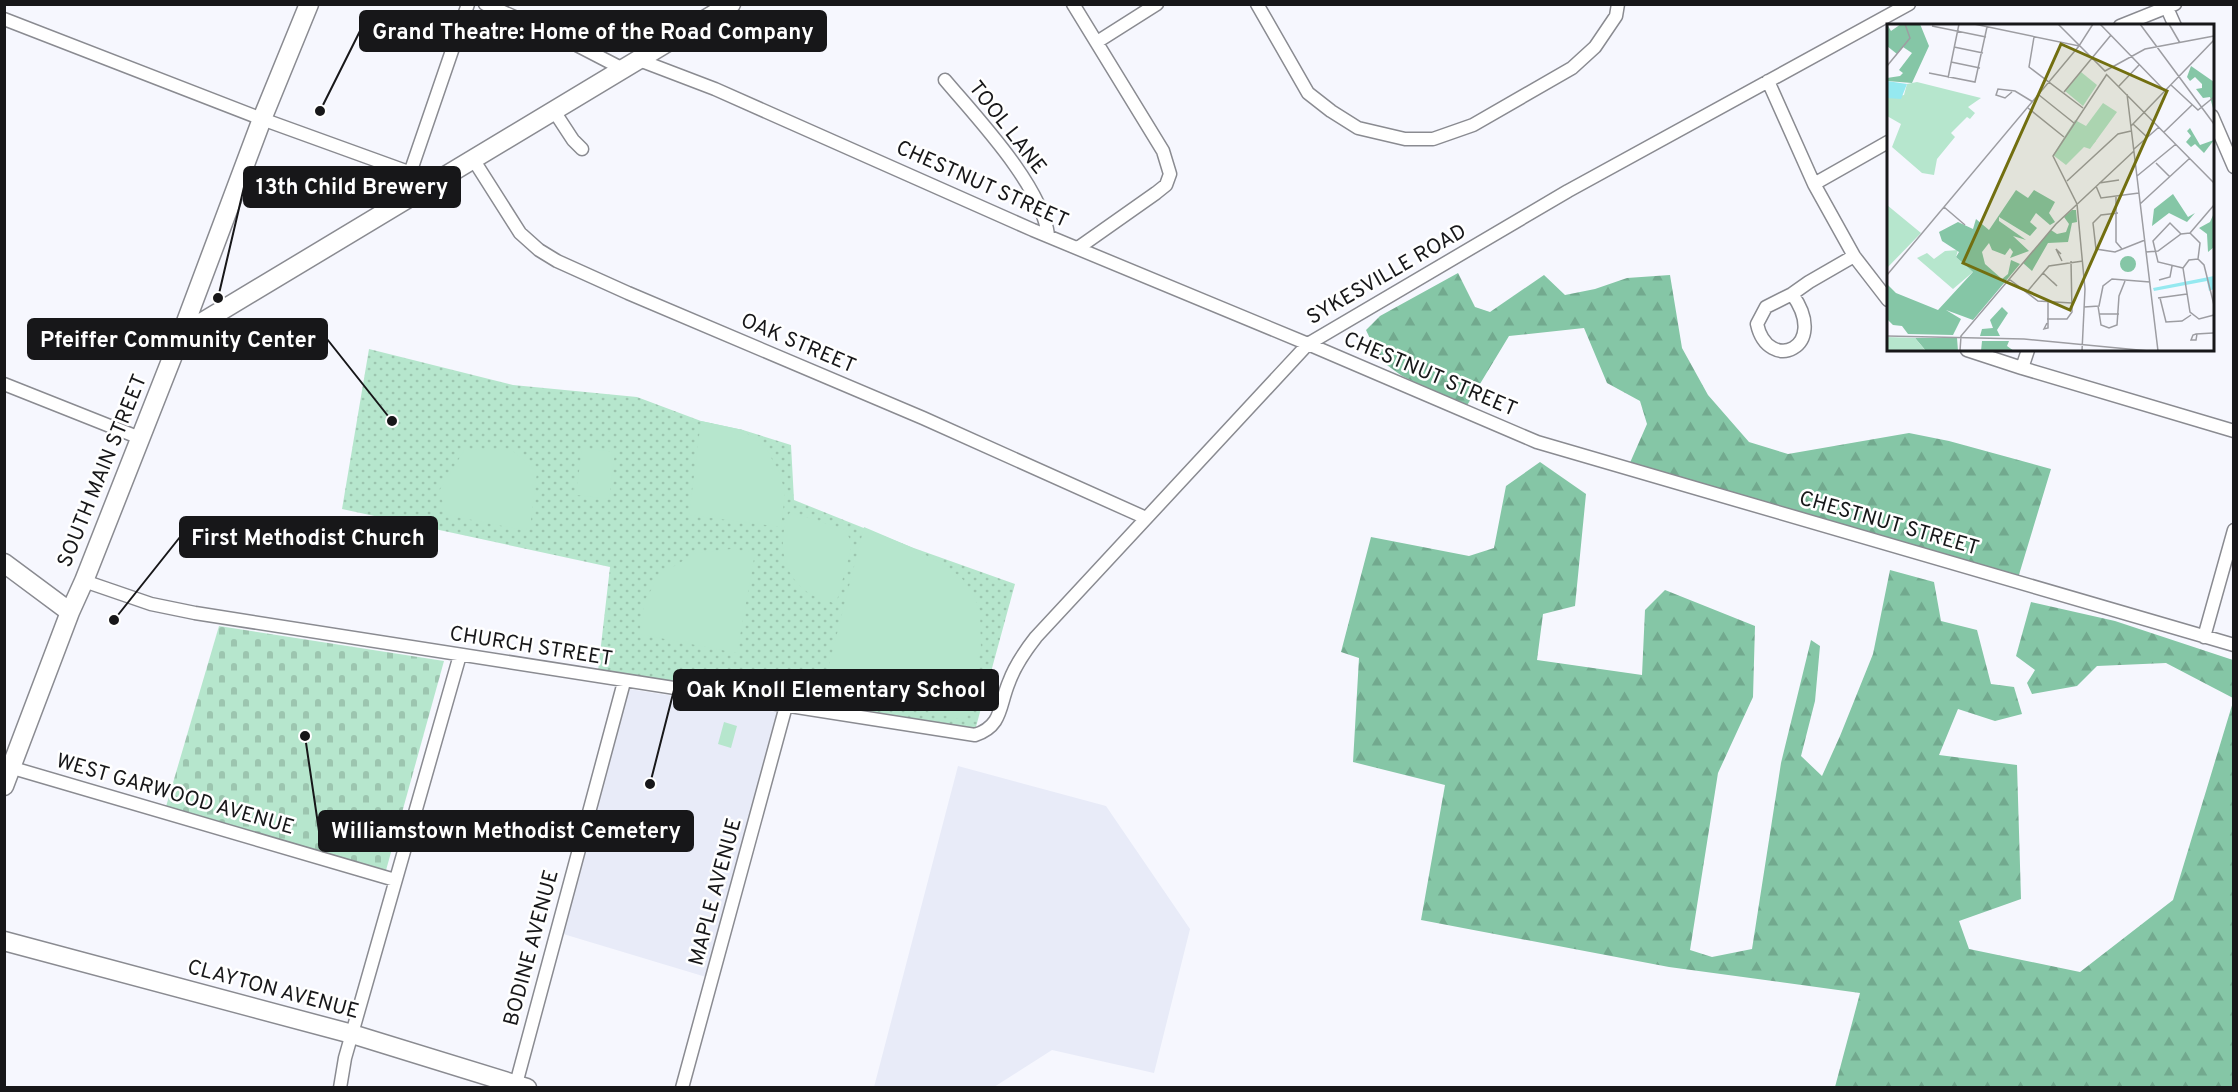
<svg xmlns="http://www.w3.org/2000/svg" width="2238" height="1092" viewBox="0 0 2238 1092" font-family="Overpass,sans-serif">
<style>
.built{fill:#e8ebf8}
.forest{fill:url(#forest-firs)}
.cemetery{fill:url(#cemetery-stones)}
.park{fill:url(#park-dots)}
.pitch{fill:#b6e6cd}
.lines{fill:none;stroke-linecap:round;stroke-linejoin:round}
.street-casing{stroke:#8a8b91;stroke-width:15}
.secondary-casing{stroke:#8a8b91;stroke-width:21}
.street{stroke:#fff;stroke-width:12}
.secondary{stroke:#fff;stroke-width:18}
.labels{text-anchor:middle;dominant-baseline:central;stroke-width:5;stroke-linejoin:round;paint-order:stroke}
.street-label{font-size:21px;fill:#171719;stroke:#fff}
.inset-road{fill:none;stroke:#9d9da2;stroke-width:1.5}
.view{fill:#726f10;fill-opacity:0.15;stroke:#726f10;stroke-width:3}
.inset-edge{fill:none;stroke:#171719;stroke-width:3}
.leader{fill:none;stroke:#171719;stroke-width:2}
.callout-dot{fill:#171719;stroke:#fff;stroke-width:2}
.callout{fill:#171719;stroke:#171719;stroke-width:2}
.callout-label{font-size:22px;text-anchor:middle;font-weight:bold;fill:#fff}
</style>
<defs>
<pattern id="forest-firs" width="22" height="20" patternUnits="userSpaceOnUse" patternTransform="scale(1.5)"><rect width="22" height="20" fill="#85c6a6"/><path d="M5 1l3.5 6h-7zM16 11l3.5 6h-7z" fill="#72a98e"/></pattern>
<pattern id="cemetery-stones" width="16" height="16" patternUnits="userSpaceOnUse" patternTransform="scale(1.5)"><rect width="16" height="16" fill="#b6e6cd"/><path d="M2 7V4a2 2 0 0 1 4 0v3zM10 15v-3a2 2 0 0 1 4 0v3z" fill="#9cc5af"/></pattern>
<pattern id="park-dots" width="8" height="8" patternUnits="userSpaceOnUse" patternTransform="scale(1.5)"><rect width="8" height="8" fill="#b6e6cd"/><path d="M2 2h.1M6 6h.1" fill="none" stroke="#9cc5af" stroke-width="1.8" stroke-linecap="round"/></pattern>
</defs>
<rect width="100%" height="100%" fill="#f6f7fe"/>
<path class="built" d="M629 689 782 713 706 977 560 933Z
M958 766 1106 806 1190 929 1154 1073 1052 1050 994 1087H874Z"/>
<path class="forest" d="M1458 273 1475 307 1490 312 1544 275 1565 295 1595 289 1627 278 1670 275 1682 348 1708 395 1749 442 1788 454 1909 433 1949 441 2051 469 2018 578C1889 538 1758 504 1629 465L1647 424 1640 401 1607 383 1584 328 1509 336 1466 407 1402 376 1380 360 1366 330 1380 316Z
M1540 462 1586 494 1575 606 1543 614 1537 660 1642 675 1645 610 1665 590 1755 626 1753 697 1718 773 1690 950 1712 957 1752 949 1781 763 1811 640 1820 646 1815 701 1801 756 1822 776 1840 736 1873 654 1890 570 1934 582 1941 621 1977 630 1991 684 2014 687 2022 714 1995 721 1958 709 1939 755 2017 765 2021 899 1959 921 1969 949 2080 972 2173 900 2233 702V1087H1835L1860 993 1669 967 1421 920 1445 785 1353 762 1359 658 1341 652 1371 537 1469 556 1494 548 1506 486Z
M2031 602 2115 621 2233 660V698L2166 663 2097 666 2077 686 2032 694 2027 683 2035 670 2016 656Z"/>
<path class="cemetery" d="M219 626 444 661 385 874 165 810Z"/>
<path class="park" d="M369 349 513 385 637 397 701 421 743 430 791 445 794 500 911 547 1015 584 974 734 597 680 610 567 342 509Z"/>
<path class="pitch" d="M701 421 743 430 767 450 780 474 785 493 781 527 689 515Z
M582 448 615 452 609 499 576 495Z
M465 449 512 450 537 472 530 528 523 530 447 515 439 491Z
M790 512 846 530 852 545 836 604C829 601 821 600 814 596 782 580 776 541 790 512Z
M864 527 911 547 935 560 961 577 974 596 980 611 981 650 963 720 824 685Z
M731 549 755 553 737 653 639 634 645 600 654 585 671 568 696 553Z
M724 722 737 726 731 748 718 744Z"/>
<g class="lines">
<defs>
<path id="street" d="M485 4 567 40 623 69
M1073 4 1163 151 1170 174 1166 185 1156 193 1078 248
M1257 4 1308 93 1331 111 1358 128 1405 139H1433L1473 125 1572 68 1595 47 1616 16 1618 4
M2167 8 2175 26
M4 19 262 119 436 182
M2120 26 2175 4
M1097 42 1157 4
M639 60 715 89 1033 230 1308 344 1537 442 2234 645
M945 80C977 118 1042 186 1048 235
M1768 81 1814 184 1854 256 1888 300
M554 111 573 140 582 149
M2212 116 2234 167
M473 159 520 233 539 250 557 261 628 293 923 418 1146 518
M410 173 468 4
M1814 184 1888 142
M1792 294C1831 348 1768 374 1757 324L1766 307 1792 294 1809 282 1854 256
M1967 350 2022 368 2234 431
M2022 368 2028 350
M4 384 140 438
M84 581 151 604 195 613 975 735C1003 726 999 705 1009 682 1015 665 1025 651 1036 637L1308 344 1568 191 1909 4
M2204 637 2234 530
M6 766 395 880
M516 1084 624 682
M340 1088 345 1058 460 655
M682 1088 786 706"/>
<path id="secondary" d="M181 335 731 4
M4 563 70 612
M4 786 70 612 84 581 181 335 262 119 309 4
M4 941 352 1034 527 1088"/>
</defs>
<use href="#street" class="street-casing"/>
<use href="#secondary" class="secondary-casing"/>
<use href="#street" class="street"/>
<use href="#secondary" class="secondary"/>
</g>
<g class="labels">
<g class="street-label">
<text transform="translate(1007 128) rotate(52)">TOOL LANE</text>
<text transform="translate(982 185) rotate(24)">CHESTNUT STREET</text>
<text transform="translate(1387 275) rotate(-30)">SYKESVILLE ROAD</text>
<text transform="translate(798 344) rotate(23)">OAK STREET</text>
<text transform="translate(1430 375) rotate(23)">CHESTNUT STREET</text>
<text transform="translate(103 471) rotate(-68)">SOUTH MAIN STREET</text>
<text transform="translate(1889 524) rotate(16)">CHESTNUT STREET</text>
<text transform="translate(531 647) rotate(9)">CHURCH STREET</text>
<text transform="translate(175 795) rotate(16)">WEST GARWOOD AVENUE</text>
<text transform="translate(716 892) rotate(-75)">MAPLE AVENUE</text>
<text transform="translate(532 948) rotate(-75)">BODINE AVENUE</text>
<text transform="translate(273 990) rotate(15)">CLAYTON AVENUE</text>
</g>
</g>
<g transform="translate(1887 24)">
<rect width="327" height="327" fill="#f6f7fe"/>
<path d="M71 226 69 233 86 248 66 265 30 234 40 229 47 235 58 227Z" fill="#b6e6cd"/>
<path d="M0 0 4 7 14 0H33L42 22 25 59 0 57V54L13 52 16 49 12 46 25 29 16 23 10 30 0 22ZM304 42 327 58V88L323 73 316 74 309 65 315 64V60L308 53 303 57 300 53ZM303 104 313 121 327 116 317 129 308 120 304 123 299 118 304 112 300 107ZM129 166 141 174 147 166 168 178 162 189 168 198 163 201 149 189 143 198 150 204 143 212 112 193V197L139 216 126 212 142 227 123 234 126 228 123 224 118 231 105 226 102 219 95 228 98 240 115 255 121 250 124 236 133 240 86 296 59 286 74 295 66 311 21 310 15 302 6 301 0 295V260L9 269 51 286 86 248 69 233 72 228 55 217 52 208 71 198 86 205 89 195 102 206ZM286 170 301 193 308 189 300 198 282 189 265 202 267 185ZM185 186H189L190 198 185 199 181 218 161 219 145 247 136 239 164 206 170 210 179 208 182 200 177 193ZM327 189V223L321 228 320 210 312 204 323 198ZM233 240a8 8 0 1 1 16 0a8 8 0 1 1-16 0ZM115 283 121 289 110 306 113 312H93L95 305 106 304 103 296ZM28 314H70L71 327H39ZM95 317H122L120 322 127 327H94Z" fill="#85c6a6"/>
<path d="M194 48 210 61 196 82 178 67Z" fill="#b6e6cd"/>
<path d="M30 58 94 74 81 83 88 89 83 95 80 93 64 109 68 113 50 135 47 151 35 149 5 123 14 100 0 92V74L17 71 20 60ZM216 79 230 88 203 125 197 123 179 141 166 131 188 96 199 102ZM0 181 34 209 0 244ZM0 313 28 314 39 327H0Z" fill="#b6e6cd"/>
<path d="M200 112 209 117 203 123 196 122 182 136 168 130 178 118 185 123 195 121Z" fill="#b6e6cd"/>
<path d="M0 57 20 60 14 75 0 74ZM327 252V265L322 267 320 257 267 267 266 264Z" fill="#95e9f0"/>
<path class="inset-road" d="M87 0 192 22 206 0M171 0 218 47 258 25 327 12M213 0 278 67M253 0 327 100M282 0 293 19M45 2 99 13M147 13 142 43 196 84M67 23 96 29M64 38 93 44M0 42 23 14 18 0M42 49 88 58 100 3M219 50 327 159M61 54 72 0M284 61 311 86 327 73M232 62 252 41M125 68 118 74 109 71 111 65 128 67 146 78M177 68 224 11M240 70 271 327M152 71 187 99M141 84 177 113M246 100 260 113M244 102 327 16M277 108 305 81M247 125 272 103M269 139 283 153M250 152 289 120M180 157 231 110 244 107M212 159 232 156M209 162 214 174 252 169M229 173V218L235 225M253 180 303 134M57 183 78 201M231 189 214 191 206 199 209 225 228 228 258 216M303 209 327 181M294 210 283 199 266 217 271 238 296 244M259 228 271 227 294 210 303 209 313 219 311 235M174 230 169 225 175 237M156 249 170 262 166 258M0 251 192 22M122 255 151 277 185 279M272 256 283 253 285 242M139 269 162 242 196 237M271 274 300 270M273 274 279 298 295 297 304 291M327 281 317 241 311 235 302 236 296 244 303 288 312 295 327 291M211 282 214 301 222 304 230 301 232 272 238 257M197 283 212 282 216 262 225 255 263 258M212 290H232M160 295H180L185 288 184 237M160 299 157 305 161 304V278M310 310 309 316H304L306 311 309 310 326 309H327M0 312 137 315 262 327M73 327 74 312 169 200 247 127M195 327 198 265 190 180 166 132 220 50"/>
<path class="view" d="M174 20 280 67 183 286 76 239Z"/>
<rect width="327" height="327" class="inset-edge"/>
</g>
<path class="leader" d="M320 111L360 31M218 298L244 187M392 421L327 339M114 620L180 537M650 784L674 690M305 736L319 831"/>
<g class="callout-dot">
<circle cx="320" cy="111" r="6"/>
<circle cx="218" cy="298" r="6"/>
<circle cx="392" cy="421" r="6"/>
<circle cx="114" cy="620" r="6"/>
<circle cx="650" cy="784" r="6"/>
<circle cx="305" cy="736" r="6"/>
</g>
<g class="callout">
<rect x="360" y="11" width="466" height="40" rx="6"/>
<rect x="244" y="167" width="216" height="40" rx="6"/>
<rect x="28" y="319" width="299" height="40" rx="6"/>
<rect x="180" y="517" width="257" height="40" rx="6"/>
<rect x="674" y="670" width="324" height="40" rx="6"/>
<rect x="319" y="811" width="374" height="40" rx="6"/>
</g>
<g class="callout-label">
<text x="593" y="39">Grand Theatre: Home of the Road Company</text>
<text x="352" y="194">13th Child Brewery</text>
<text x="178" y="347">Pfeiffer Community Center</text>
<text x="308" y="545">First Methodist Church</text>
<text x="836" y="697">Oak Knoll Elementary School</text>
<text x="506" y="838">Williamstown Methodist Cemetery</text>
</g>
<rect width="2238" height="1092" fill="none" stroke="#171719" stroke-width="12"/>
</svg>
